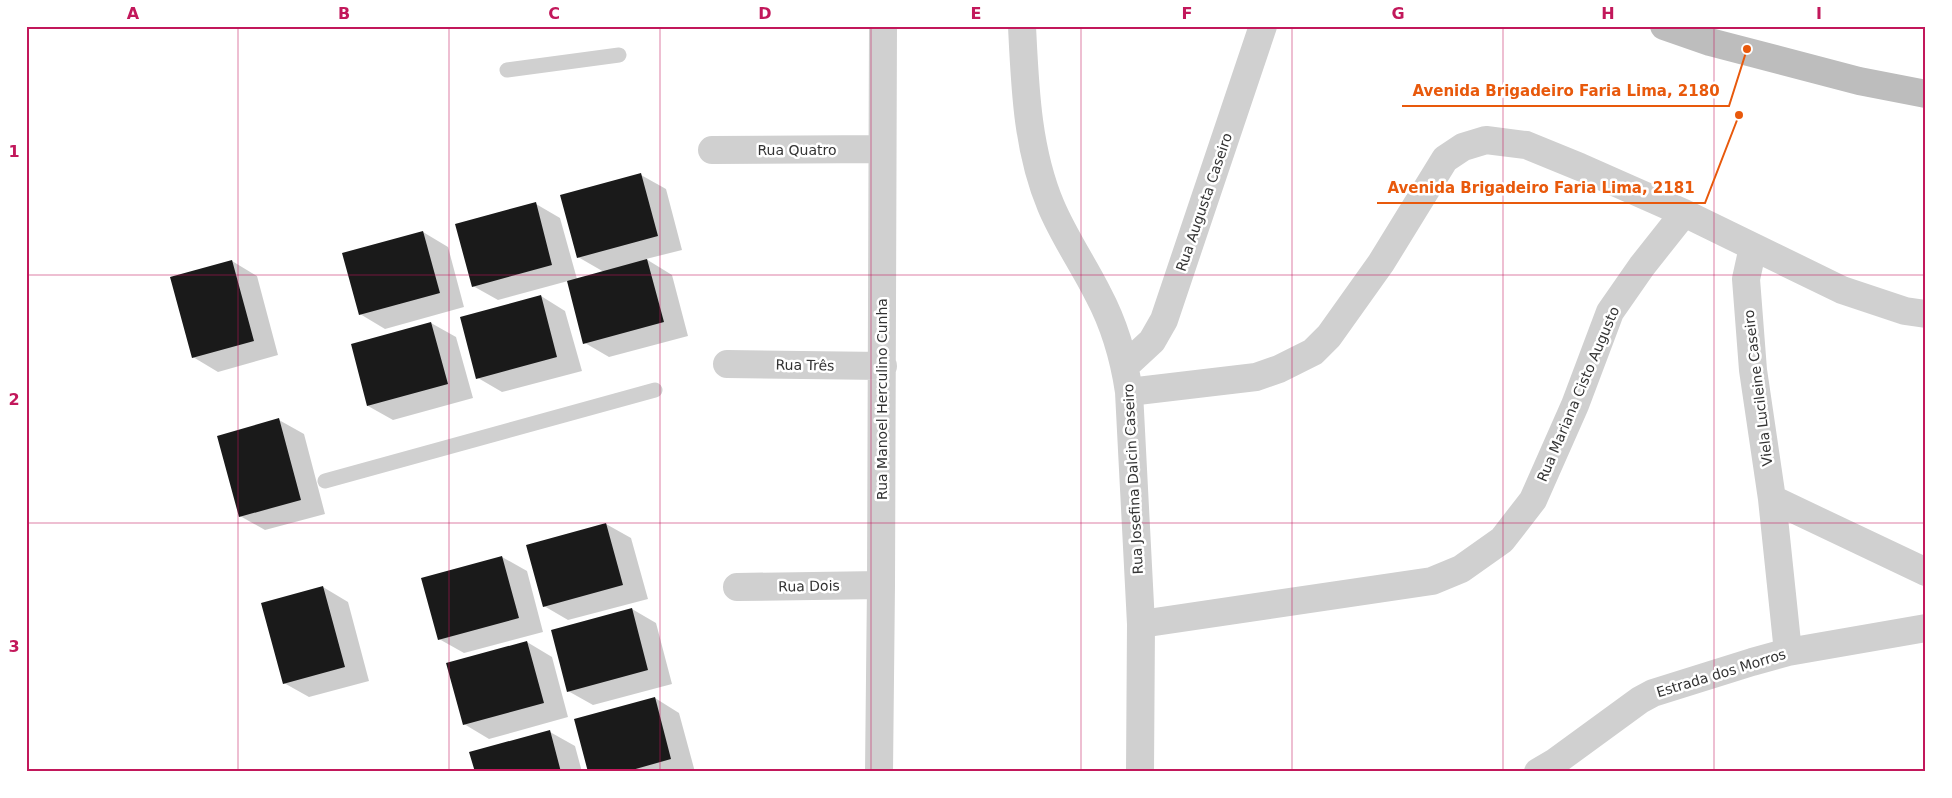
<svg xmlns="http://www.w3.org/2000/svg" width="1952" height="798" viewBox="0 0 1952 798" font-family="'DejaVu Sans',sans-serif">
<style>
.shadow{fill:#0003}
.building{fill:#1a1a1a}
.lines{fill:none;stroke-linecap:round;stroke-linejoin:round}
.service{stroke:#d0d0d0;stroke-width:15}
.minor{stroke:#d0d0d0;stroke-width:28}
.secondary{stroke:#bdbdbd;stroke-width:28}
.grid{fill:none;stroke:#c2185b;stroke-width:1;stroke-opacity:0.55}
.labels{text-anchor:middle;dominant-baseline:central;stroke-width:5;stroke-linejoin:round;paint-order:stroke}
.street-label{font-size:14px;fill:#333;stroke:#fff}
.leader{fill:none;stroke:#e8590c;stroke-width:2}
.callout-dot{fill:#e8590c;stroke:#fff;stroke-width:2}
.callout-label{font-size:15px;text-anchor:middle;font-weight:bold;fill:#e8590c;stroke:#fff;stroke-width:5;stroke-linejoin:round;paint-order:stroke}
.neatline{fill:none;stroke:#c2185b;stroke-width:2}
.grid-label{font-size:16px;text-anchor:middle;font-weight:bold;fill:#c2185b}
</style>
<rect width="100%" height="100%" fill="#fff"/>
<path class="shadow" d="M641 175 666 189 682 250 646 259 672 275 688 336 609 357 585 343 568 281 498 300 473 286 536 204 560 218 577 279 604 272 578 257Z
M423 232 448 247 464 307 385 329 360 314Z
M232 261 257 276 278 355 218 372 193 357Z
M541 296 565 311 582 371 502 392 478 378Z
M431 323 456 337 473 398 393 420 368 406Z
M279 420 304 434 325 514 265 530 240 516Z
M606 524 631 538 648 599 568 620 544 606Z
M502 557 527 571 543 632 464 653 439 639Z
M323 587 348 602 369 681 309 697 284 683Z
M632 609 656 623 672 684 593 705 568 691Z
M527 642 552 657 568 717 489 739 464 724Z
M655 698 679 713 695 772H589Z
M550 732 575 746 582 772H476Z"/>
<path class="building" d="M641 173 658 236 577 258 560 195Z
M536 202 552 265 472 287 455 224Z
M423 231 440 293 359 315 342 253Z
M647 259 664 322 583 344 567 281Z
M232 260 254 341 192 358 170 277Z
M541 295 557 357 476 379 460 317Z
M431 322 448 384 367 406 351 344Z
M279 418 301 500 239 517 217 436Z
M606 523 623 585 543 607 526 545Z
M502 556 519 618 438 640 421 578Z
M323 586 345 667 283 684 261 603Z
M632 608 648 670 567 692 551 630Z
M527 641 544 703 463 725 446 663Z
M655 697 671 759 625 772H588L574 719Z
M550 730 561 772H475L469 752Z"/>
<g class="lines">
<path class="service" d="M507 70 619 55
M325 481 655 390"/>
<path class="minor" d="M1022 26C1025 87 1027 149 1051 206 1064 237 1083 264 1098 294 1114 324 1124 358 1129 392L1141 624 1140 772
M712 150 882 149
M1753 247 1746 279 1753 370 1772 499 1926 572
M727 364 883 366
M1125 366 1152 341 1164 320 1263 26
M1129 392 1256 377 1279 369 1313 352 1329 336 1381 263 1445 159 1463 147 1486 140 1526 145 1580 167 1684 213 1842 290 1905 311 1926 314
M1772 499 1788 652
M737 587 881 585
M1141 624 1432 581 1461 569 1502 540 1533 500 1575 405 1610 312 1642 266 1684 213
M879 772 881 585 883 26
M1538 772 1555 762 1640 700 1653 693 1752 662 1788 652 1926 628"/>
<path class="secondary" d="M1664 26 1710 42 1859 81 1926 94"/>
</g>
<path class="grid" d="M238 26V772M449 26V772M660 26V772M871 26V772M1081 26V772M1292 26V772M1503 26V772M1714 26V772M26 275H1926M26 523H1926"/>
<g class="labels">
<g class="street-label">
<text x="797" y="150">Rua Quatro</text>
<text transform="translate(1204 202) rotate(-71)">Rua Augusta Caseiro</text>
<text transform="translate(805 365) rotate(1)">Rua Três</text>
<text transform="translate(1758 388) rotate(-97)">Viela Lucileine Caseiro</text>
<text transform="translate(1578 394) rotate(-67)">Rua Mariana Cisto Augusto</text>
<text transform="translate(882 399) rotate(-90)">Rua Manoel Herculino Cunha</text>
<text transform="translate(1133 479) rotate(-93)">Rua Josefina Dalcin Caseiro</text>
<text transform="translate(809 586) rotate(-1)">Rua Dois</text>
<text transform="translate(1721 673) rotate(-17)">Estrada dos Morros</text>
</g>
</g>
<path class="leader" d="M1747 49L1729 106H1402M1739 115L1705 203H1377"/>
<g class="callout-dot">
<circle cx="1747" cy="49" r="5"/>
<circle cx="1739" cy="115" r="5"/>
</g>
<g class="callout-label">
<text x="1566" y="96">Avenida Brigadeiro Faria Lima, 2180</text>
<text x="1541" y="193">Avenida Brigadeiro Faria Lima, 2181</text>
</g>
<rect width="1952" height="798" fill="none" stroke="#ffffff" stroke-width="55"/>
<rect x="28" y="28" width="1896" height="742" class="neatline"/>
<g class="grid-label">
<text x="133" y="19">A</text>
<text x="344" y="19">B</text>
<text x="554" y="19">C</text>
<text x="765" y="19">D</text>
<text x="976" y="19">E</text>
<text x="1187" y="19">F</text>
<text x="1398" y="19">G</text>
<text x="1608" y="19">H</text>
<text x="1819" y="19">I</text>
<text x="14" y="157">1</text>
<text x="14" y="405">2</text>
<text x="14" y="652">3</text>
</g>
</svg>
